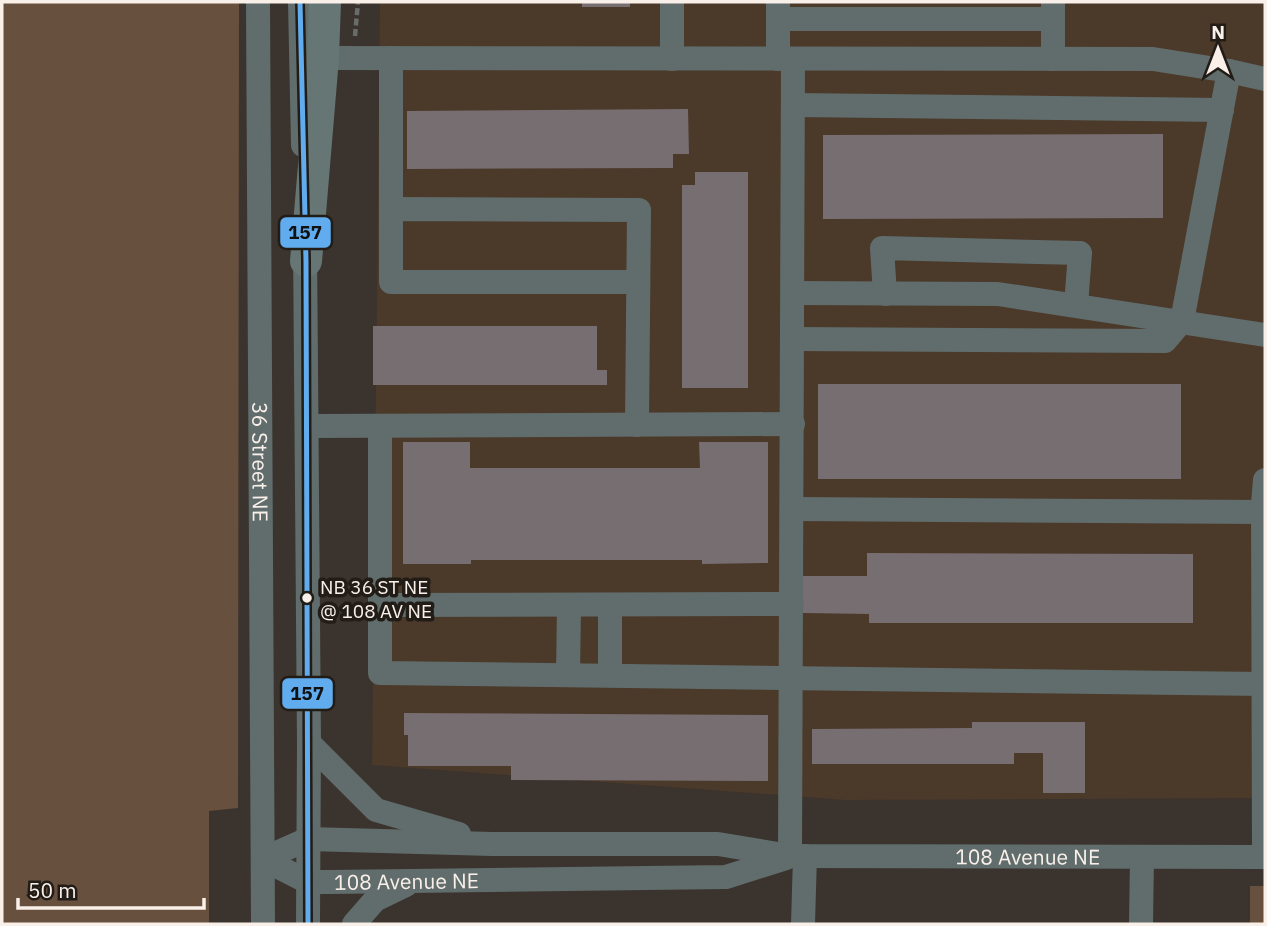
<svg xmlns="http://www.w3.org/2000/svg" width="1267" height="926" viewBox="0 0 1267 926" font-family="'IBM Plex Sans',sans-serif">
<style>
.built{fill:#4b392a}
.green{fill:#68503f}
.building{fill:#776e72}
.lines{fill:none;stroke-linecap:round;stroke-linejoin:round}
.path{stroke:#696d69;stroke-width:4.5;stroke-dasharray:7 3.5;stroke-linecap:butt}
.minor{stroke:#606d6c;stroke-width:24}
.major{stroke:#667674;stroke-width:32}
.bus-1-casing{stroke:#221c17;stroke-width:10}
.bus-1{stroke:#60acee;stroke-width:5}
.bus-dot{fill:#faf0ea;stroke:#221c17;stroke-width:2.5}
.labels{text-anchor:middle;dominant-baseline:central;stroke-width:7;stroke-linejoin:round;paint-order:stroke}
.bus-label{font-size:19px;fill:#faf0ea;stroke:#221c17;text-anchor:start}
.street-label{font-size:21px;fill:#faf0ea;stroke:#221c17}
.line-badge{stroke:#221c17;stroke-width:2.5}
.pale-badge-label{font-size:19px;text-anchor:middle;font-weight:bold;fill:#111}
</style>
<rect width="100%" height="100%" fill="#3b332d"/>
<path class="built" d="M380 2H1265V798L845 800 372 765Z"/>
<path class="green" d="M2 2H239L238 808 209 811V924H2Z
M1250 886H1265V924H1250Z"/>
<path class="building" d="M582 2H630V7H582Z
M688 109 689 154H673V168L407 169V111Z
M1163 134V218L823 219V135Z
M695 172H748V388H682V185H695Z
M373 326H597V370H607V385H373Z
M818 384H1181V479H818Z
M403 442H470V468H700L699 442H768V563L702 564V560H471V564H403Z
M867 553 1193 554V623H869V614L803 613V576H867Z
M404 713 768 715V781L511 780V766H408V735H404Z
M972 722H1085V793H1043V753H1014V764H812V729L972 728Z"/>
<g class="lines">
<path class="path" d="M355 36 358 2"/>
<g class="minor">
<path id="s1" d="M258 2 263 924"/>
<path d="M300 2 303 145"/>
<path d="M672 2V59"/>
<path d="M778 19H1053"/>
<path d="M323 58 1153 59 1229 71 1265 79"/>
<path d="M778 59V2"/>
<path d="M1053 59V2"/>
<path d="M793 105 1222 110"/>
<path d="M391 209V58"/>
<path d="M305 244 309 743 308 924"/>
<path d="M793 293 998 294 1265 335"/>
<path d="M885 294 882 248 1080 253 1076 305"/>
<path d="M792 339 1165 341 1182 321 1229 71"/>
<path d="M637 425 639 210 391 209V282H638"/>
<path d="M307 426 793 424"/>
<path d="M380 426V673L1264 684"/>
<path d="M793 509 1263 512"/>
<path d="M380 605 792 604"/>
<path d="M568 675 569 605"/>
<path d="M610 675V605"/>
<path d="M309 743 376 810 459 834"/>
<path d="M790 856 793 59"/>
<path d="M1264 857 1263 503 1265 480"/>
<path id="s2" d="M263 859 308 839 492 844H718L790 856 1265 857"/>
<path id="s3" d="M263 859 308 882H329L726 877 786 858"/>
<path d="M354 924 375 900 406 885"/>
<path d="M803 924 805 856"/>
<path d="M1141 924 1142 857"/>
</g>
<path class="major" d="M306 261 323 58 325 2"/>
<defs>
<path id="bus-1" d="M300 2 306 261 308 924"/>
</defs>
<use href="#bus-1" class="bus-1-casing"/>
<use href="#bus-1" class="bus-1"/>
</g>
<circle class="bus-dot" cx="307" cy="598" r="6"/>
<g class="labels">
<g class="bus-label">
<text x="320" y="587">NB 36 ST NE<tspan x="320" dy="24">@ 108 AV NE</tspan></text>
</g>
<g class="street-label">
<text stroke="none"><textPath href="#s1" startOffset="460">36 Street NE</textPath></text>
<text stroke="none"><textPath href="#s2" startOffset="770">108 Avenue NE</textPath></text>
<text stroke="none"><textPath href="#s3" startOffset="149">108 Avenue NE</textPath></text>
</g>
</g>
<g class="line-badge">
<rect x="279" y="216" width="53" height="33" rx="7" fill="#60acee"/>
<rect x="281" y="677" width="53" height="33" rx="7" fill="#60acee"/>
</g>
<g class="pale-badge-label">
<text x="305" y="239">157</text>
<text x="307" y="700">157</text>
</g>
<rect width="1267" height="926" fill="none" stroke="#faf0ea" stroke-width="7"/>
<g transform="translate(1218 49)" stroke="#221c17" stroke-width="5" paint-order="stroke">
<path d="M0-5L12 26L0 18L-12 26Z" fill="#faf0ea"/>
<text y="-10" font-size="19" font-weight="bold" text-anchor="middle" fill="#faf0ea">N</text>
</g>
<path d="M18 898v10h186v-10" fill="none" stroke="#faf0ea" stroke-width="3.5"/>
<text x="28" y="898" font-size="21" fill="#faf0ea" stroke="#221c17" stroke-width="5" paint-order="stroke">50 m</text>
</svg>
